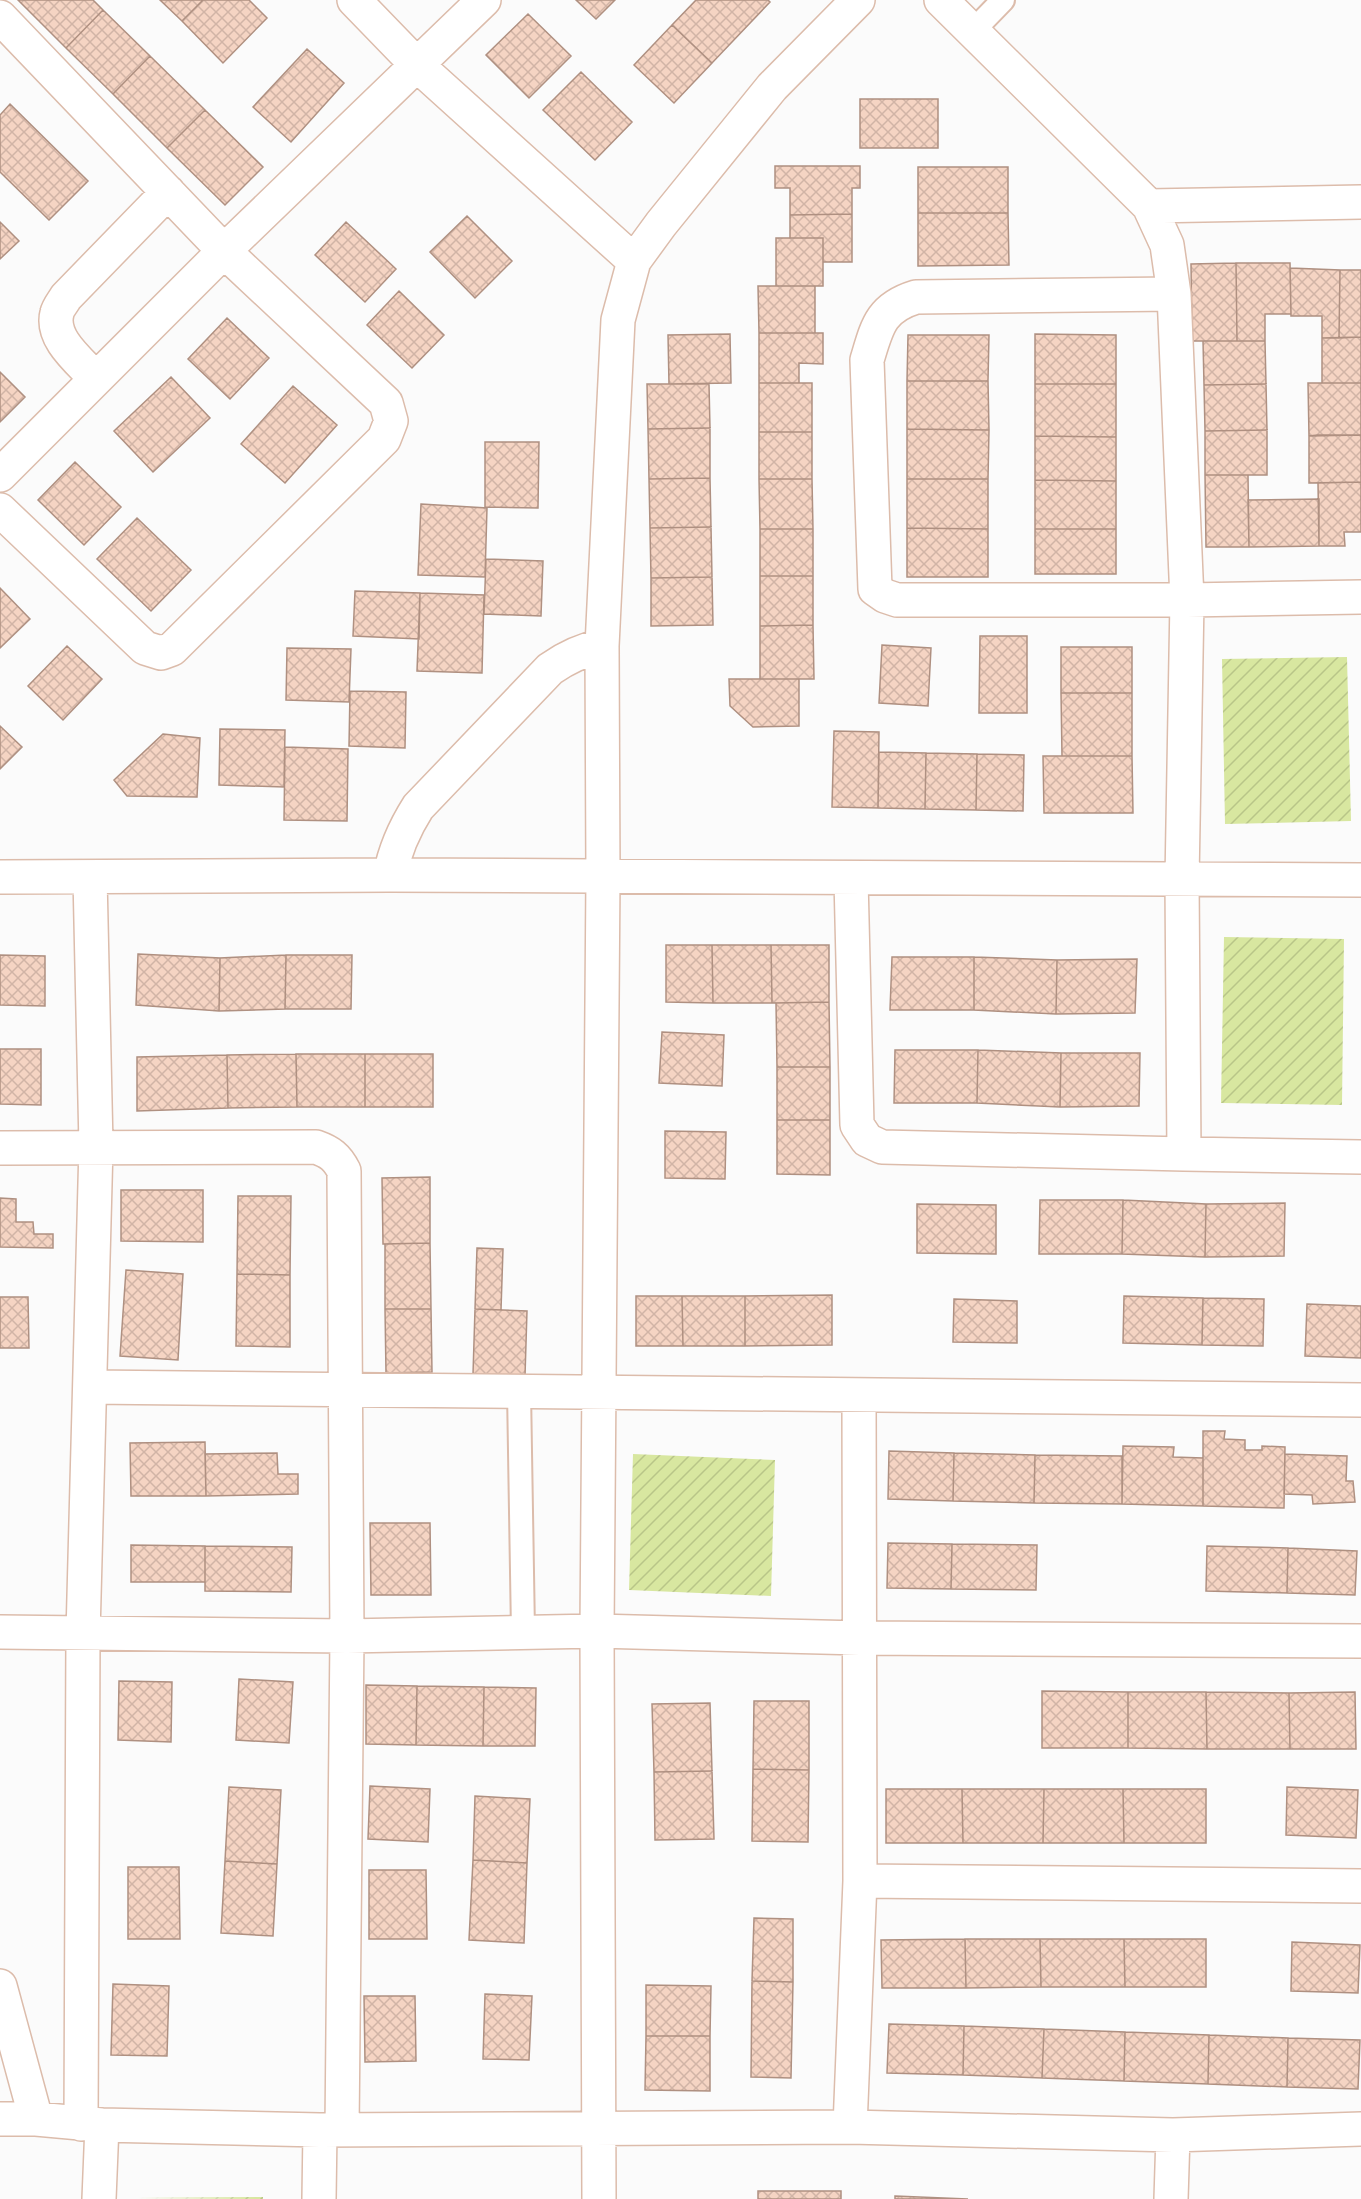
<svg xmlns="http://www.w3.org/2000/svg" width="1361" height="2199" viewBox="0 0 1361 2199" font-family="'Titillium Web',sans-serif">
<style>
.garden{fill:url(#garden-furrows)}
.building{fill:url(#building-cross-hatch);stroke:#af9081;stroke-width:1.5}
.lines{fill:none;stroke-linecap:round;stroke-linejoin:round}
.lane-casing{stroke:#dcbcab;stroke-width:26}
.street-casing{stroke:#dcbcab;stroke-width:36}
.lane{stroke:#fff;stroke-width:22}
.street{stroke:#fff;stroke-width:33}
</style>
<defs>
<pattern id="garden-furrows" width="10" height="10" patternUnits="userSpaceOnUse" patternTransform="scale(1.5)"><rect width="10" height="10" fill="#d8e7a0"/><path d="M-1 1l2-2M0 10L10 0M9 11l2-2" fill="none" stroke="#b8c588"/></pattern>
<pattern id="building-cross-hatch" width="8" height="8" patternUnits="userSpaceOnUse" patternTransform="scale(1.5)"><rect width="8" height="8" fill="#f5d4c3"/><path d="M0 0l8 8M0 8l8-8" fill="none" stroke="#d1b4a6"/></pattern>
</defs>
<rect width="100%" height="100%" fill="#fbfbfb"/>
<path class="garden" d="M1347 657 1351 821 1225 824 1222 659Z
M1224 937 1344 939 1342 1105 1221 1103Z
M633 1454 775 1460 771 1596 629 1590Z
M263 2197V2199L137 2198Z"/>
<path class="building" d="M18 0H93L103 10 66 48Z
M160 0H203L182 21Z
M203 0H249L267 18 223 63 182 21Z
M576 0H615L596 19Z
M696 0H768L770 2 712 63 672 25Z
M103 10 150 56 113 94 66 48Z
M528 14 571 56 529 98 486 55Z
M672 25 712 63 674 103 634 65Z
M307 49 344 83 291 142 253 107Z
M150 56 205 110 167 148 113 94Z
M581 72 632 122 595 160 543 110Z
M860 99H938V148H860Z
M10 104 88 181 49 220 0 172V115Z
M205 110 263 167 225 205 167 148Z
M775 166H860V188H852V214L790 215V188H775Z
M918 167H1008V213H918Z
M918 213H1008L1009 265 918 266Z
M852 214V262H823V238H790V215Z
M467 216 512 261 475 298 430 252Z
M0 222 19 241 0 259Z
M346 222 396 269 365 302 315 255Z
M776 238H823V286H776Z
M1236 263H1290L1291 314H1265V341H1237Z
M1236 263 1237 341H1192L1191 264Z
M1290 268 1340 270 1339 338H1322V316H1291Z
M1340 270H1361V337L1339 338Z
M758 286H815V333H759Z
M399 291 444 335 412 368 367 325Z
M227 318 269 358 230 399 188 359Z
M759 333H823V364L799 363V383H759Z
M730 334 731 383 669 384 668 335Z
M1035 334 1116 335V384H1035Z
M908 335H989L988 381H907Z
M1361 337V383H1322V338Z
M1203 341H1265L1266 384 1204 385Z
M0 372 25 397 0 422Z
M171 377 210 418 153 472 114 431Z
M907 381H988L989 430 907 429Z
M759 383H812V432H759Z
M1308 383H1361V435L1309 436Z
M647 384H709L710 428 648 429Z
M1035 384H1116V437L1035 436Z
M1266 384 1267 430 1205 431 1204 385Z
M293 386 337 425 285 483 241 444Z
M710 428V478L649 479 648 429Z
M907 429 989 430 988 479H907Z
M1267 430V475H1205V431Z
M759 432H812V479H759Z
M1318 435H1361V482L1309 483V436Z
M1035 436 1116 437V481L1035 480Z
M485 442H539L538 508 485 507Z
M75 462 121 507 84 545 38 500Z
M1205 475H1248L1249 547H1206Z
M710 478 711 527 650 528 649 479Z
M759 479H812L813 529H760Z
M907 479H988V529L907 528Z
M1035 480 1116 481V529H1035Z
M1361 482V532H1344L1345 546H1319L1318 483Z
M1319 499V546L1249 547 1248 500Z
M421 504 487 508 485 577 418 575Z
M137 518 191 570 151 611 97 559Z
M711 527 712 577 651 578 650 528Z
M907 528 988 529V577H907Z
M760 529H813V576H760Z
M1035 529H1116V574H1035Z
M486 559 543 561 541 616 484 614Z
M760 576H813V625L760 626Z
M712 577 713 625 651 626V578Z
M0 588 30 619 0 648Z
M355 591 420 593 419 639 353 636Z
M420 593 484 595 482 673 417 671Z
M813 625 814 679H760V626Z
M980 636H1027V713H979Z
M882 645 931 648 928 706 879 703Z
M67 646 102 679 63 720 28 686Z
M1061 647H1132V693H1061Z
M287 648 351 649 349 702 286 700Z
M729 679H799V726L753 727 730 706Z
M350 691 406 692 405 748 349 746Z
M1061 693H1132V756H1062Z
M0 726 22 747 0 769Z
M220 729 285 730 284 787 219 785Z
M834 731 879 732 878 808 832 807Z
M163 734 200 738 197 797 127 796 114 780Z
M285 747 348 749 347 821 284 820Z
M879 752 926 753 925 809 878 808Z
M926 753 977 754 976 810 925 809Z
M977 754 1024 755 1023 811 976 810Z
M1043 756H1132L1133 813H1044Z
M666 945H712L713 1003 666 1002Z
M712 945H771L772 1003H713Z
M771 945H829V1002L772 1003Z
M138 954 220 958 219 1011 136 1005Z
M0 955 45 956V1006L0 1005Z
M286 955H352L351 1009H285Z
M286 955 285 1009 219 1011 220 958Z
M892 957H974V1010H890Z
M974 957 1057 960 1056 1014 974 1010Z
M1137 959 1135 1013 1056 1014 1057 960Z
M829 1002 830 1067H777L776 1003Z
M662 1032 724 1035 722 1086 659 1083Z
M0 1049H41V1105L0 1104Z
M895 1050H978L977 1103H894Z
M978 1050 1061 1053 1060 1107 977 1103Z
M1061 1053H1140L1139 1106 1060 1107Z
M296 1054H365V1107H297Z
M296 1054 297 1107 228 1108 227 1055Z
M365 1054H433V1107H365Z
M227 1055 228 1108 137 1111V1057Z
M777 1067H830V1120H777Z
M777 1120H830V1175L777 1174Z
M665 1131 726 1132 725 1179 665 1178Z
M430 1177V1243L383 1244 382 1178Z
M121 1190H203V1242L121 1241Z
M238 1196H291L290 1275 237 1274Z
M0 1198 16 1199V1222H33L34 1234H53V1248L0 1247Z
M1040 1200H1123L1122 1254H1039Z
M1123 1200 1206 1204 1205 1257 1122 1254Z
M1285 1203 1284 1256 1205 1257 1206 1204Z
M917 1204 996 1205V1254L917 1253Z
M430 1243 431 1309H385V1244Z
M477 1248 503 1249 501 1310 475 1309Z
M126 1270 183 1274 178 1360 120 1356Z
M237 1274 290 1275V1347L236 1346Z
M832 1295V1345L745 1346V1296Z
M636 1296H682L683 1346H636Z
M682 1296H745V1346H683Z
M1124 1296 1203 1298 1202 1345 1123 1343Z
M0 1297H28L29 1348H0Z
M1203 1298 1264 1299 1263 1346 1202 1345Z
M954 1299 1017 1301V1343L953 1342Z
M1307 1304 1361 1306V1358L1305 1356Z
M385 1309H431L432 1372 386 1373Z
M475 1309 527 1311 525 1376 473 1374Z
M1203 1431H1225L1224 1439 1245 1440V1450H1262V1446L1285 1447 1284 1508 1203 1506Z
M205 1442 206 1496H131L130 1443Z
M1123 1446 1174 1447 1173 1457 1203 1458V1506L1122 1504Z
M889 1451 954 1453 953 1501 888 1499Z
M277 1453 278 1474H298V1494L206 1496 205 1454Z
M954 1453 1035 1455 1034 1503 953 1501Z
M1285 1454 1347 1456 1346 1481H1353L1355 1502 1313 1504 1312 1495 1284 1494Z
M1035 1455 1122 1456V1504L1034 1503Z
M370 1523H430L431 1595H371Z
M888 1543 952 1544 951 1589 887 1588Z
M952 1544 1037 1545 1036 1590 951 1589Z
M131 1545 205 1546V1582H131Z
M205 1546 292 1547 291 1592 205 1591Z
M1207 1546 1288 1548 1287 1593 1206 1591Z
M1288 1548 1357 1551 1355 1595 1287 1593Z
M239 1679 293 1682 289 1743 236 1740Z
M119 1681 172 1682 171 1742 118 1740Z
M366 1685 417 1686 416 1745 366 1744Z
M417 1686 484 1687 483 1746 416 1745Z
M484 1687 536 1688 535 1746H483Z
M1042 1691 1128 1692V1748H1042Z
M1128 1692H1206L1207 1749 1128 1748Z
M1206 1692 1289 1693 1290 1749H1207Z
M1355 1692 1356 1749H1290L1289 1693Z
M754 1701H809V1770L753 1769Z
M710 1703 712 1771 654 1772 652 1704Z
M753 1769 809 1770 808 1842 752 1841Z
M712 1771 714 1839 655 1840 654 1772Z
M370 1786 430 1789 428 1842 368 1839Z
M229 1787 281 1790 277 1864 225 1861Z
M1287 1787 1358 1790 1356 1838 1286 1835Z
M886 1789H962L963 1843H886Z
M962 1789H1044L1043 1843H963Z
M1044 1789H1123L1124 1843H1043Z
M1123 1789H1206V1843H1124Z
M475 1796 530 1799 527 1863 473 1860Z
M473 1860 527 1863 524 1943 469 1940Z
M225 1861 277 1864 273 1936 221 1933Z
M128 1867H179L180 1939H128Z
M369 1870H426L427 1939H369Z
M754 1918 793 1919V1982L752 1981Z
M965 1939 966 1988H882L881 1940Z
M965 1939H1040L1041 1987 966 1988Z
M1040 1939H1124L1125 1987H1041Z
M1124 1939H1206V1987H1125Z
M1292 1942 1360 1945 1358 1993 1291 1991Z
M752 1981 793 1982 791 2078 751 2077Z
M113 1984 169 1986 167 2056 111 2055Z
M646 1985 711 1986 710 2036H646Z
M485 1994 532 1996 529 2060 483 2059Z
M364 1996H415L416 2061 365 2062Z
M889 2024 964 2026 963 2075 887 2073Z
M964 2026 1044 2029 1042 2078 963 2075Z
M1044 2029 1125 2032 1124 2081 1042 2078Z
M1125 2032 1209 2035 1208 2084 1124 2081Z
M1209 2035 1288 2038 1287 2087 1208 2084Z
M646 2036H710V2091L645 2090Z
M1288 2038 1360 2040 1358 2089 1287 2087Z
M758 2191H841V2199H758Z
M895 2196 968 2199H895Z"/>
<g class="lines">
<defs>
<path id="lane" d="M972 32 1003 0
M519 1391 523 1632"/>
<path id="street" d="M354 0 417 65 634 261
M941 0 1149 206 1361 202
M0 17 224 251 386 403 391 421 384 439 172 649 161 653 145 648 0 510
M1149 206 1167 245 1174 294 1187 600 1182 880 1184 1154 1361 1157
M1174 294 916 297C880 308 877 327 867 360L875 589 885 596 897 600H1187L1361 597
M96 379C81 362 50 339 57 313 58 308 63 302 66 297L168 192
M0 475 224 251 484 0
M390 875C395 849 404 829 418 807L550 669C567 657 582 650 602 646
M0 877 390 875 1361 880
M851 879 857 1125 867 1140 882 1147 1184 1154
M0 1148 316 1147C330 1152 337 1157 344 1171L347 1636 342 2129
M90 1387 1361 1400
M859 1395 860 1881
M0 1632 347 1636 597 1631 860 1638 1361 1641
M0 1986 36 2119
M0 2119H36L102 2125 320 2130 850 2127 1173 2135 1361 2129
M81 2124 83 1634 96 1146 90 877
M850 2127 860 1881 1361 1886
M99 2199 102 2125
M319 2199 320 2130
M599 2199 597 1631 603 877 602 646 618 320 634 261 661 224 772 87 858 0
M1171 2199 1173 2135"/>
</defs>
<use href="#lane" class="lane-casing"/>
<use href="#street" class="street-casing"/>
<use href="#lane" class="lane"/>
<use href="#street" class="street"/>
</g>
</svg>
